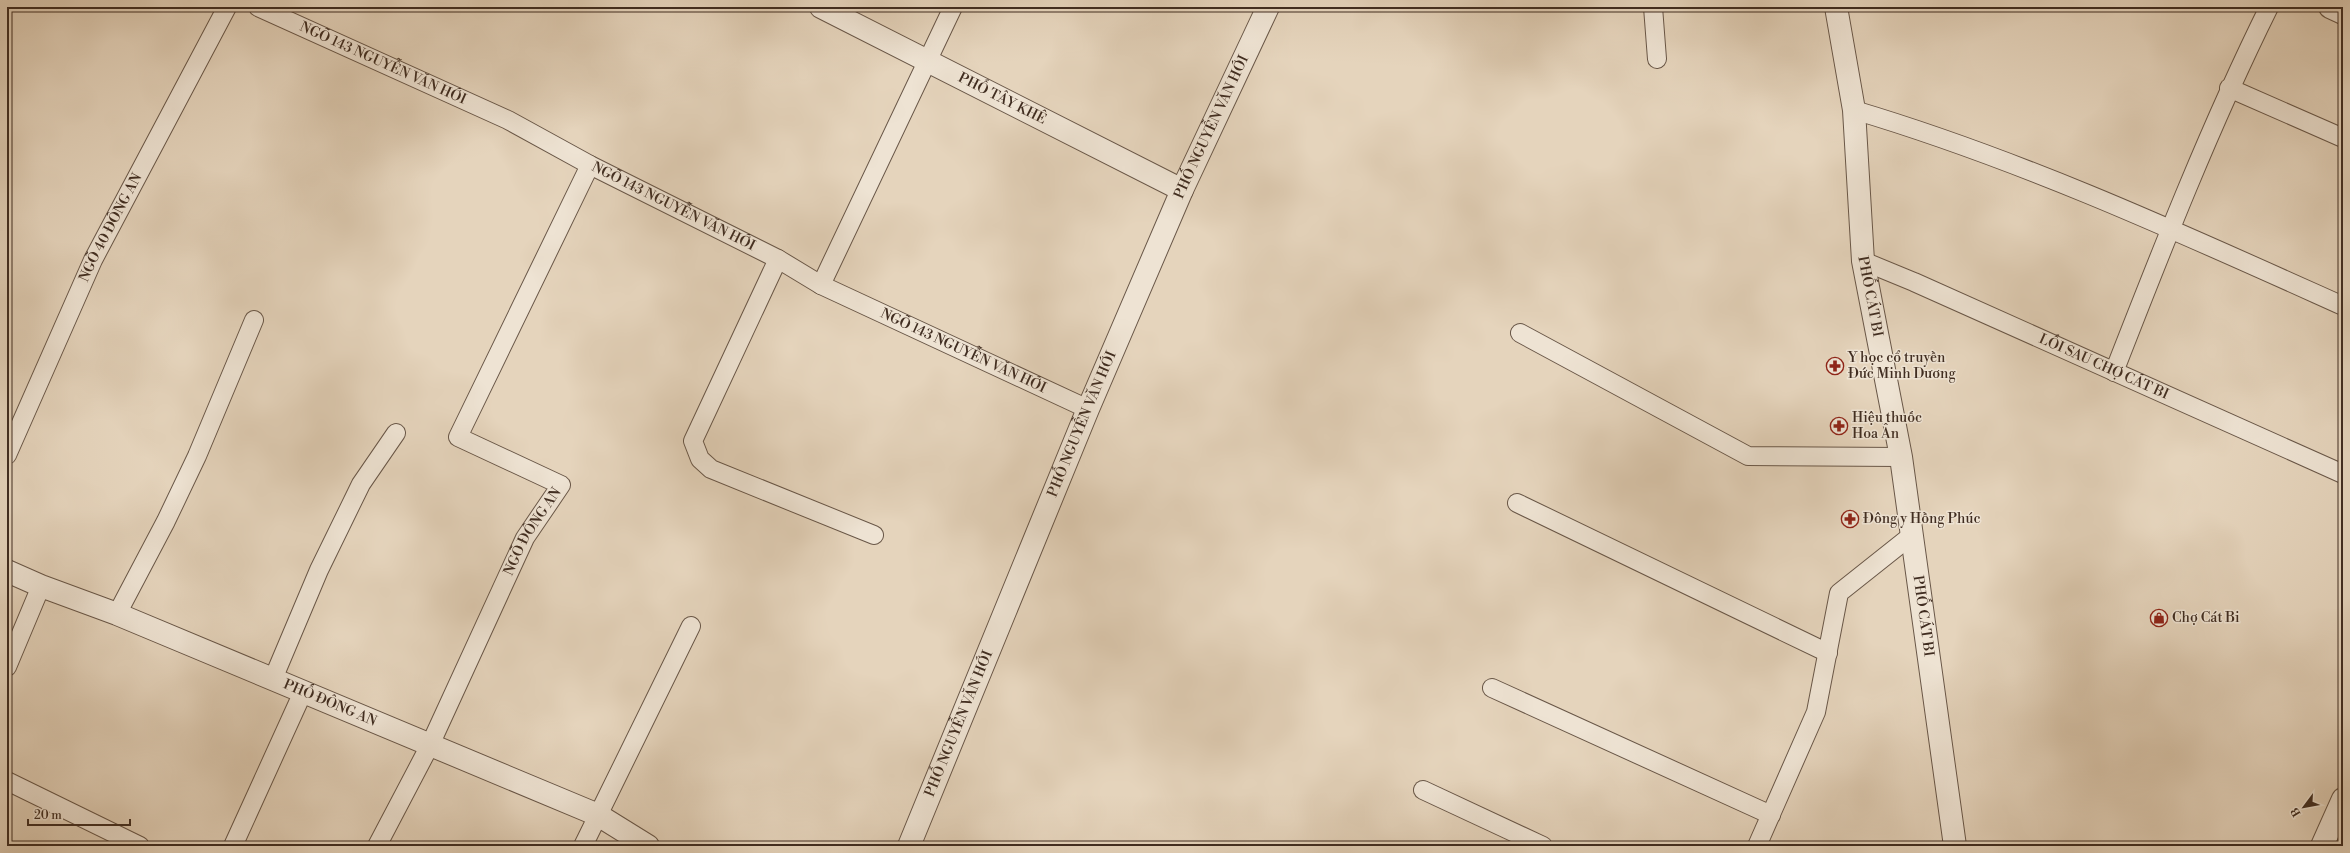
<svg xmlns="http://www.w3.org/2000/svg" width="2350" height="853" viewBox="0 0 2350 853" font-family="'Libre Bodoni',serif">
<style>
.lines{fill:none;stroke-linecap:round;stroke-linejoin:round}
.service-casing{stroke:#695748;stroke-width:20}
.minor-casing{stroke:#695748;stroke-width:24}
.tertiary-casing{stroke:#695748;stroke-width:24}
.service{stroke:#eee3d3;stroke-width:18}
.minor{stroke:#eee3d3;stroke-width:22}
.tertiary{stroke:#eee3d3;stroke-width:22}
.labels{text-anchor:middle;dominant-baseline:central;stroke-width:3;stroke-linejoin:round;paint-order:stroke}
.street-label{font-size:14px;fill:#402d21;stroke:#eee3d3}
.poi-label{font-size:14px;fill:#402d21;stroke:#eee3d3;text-anchor:start}
</style>
<rect width="100%" height="100%" fill="#e5d4bc"/>
<filter id="stains"><feTurbulence type="fractalNoise" baseFrequency=".005" numOctaves="4"/><feColorMatrix values="0 0 0 0 .2 0 0 0 0 .09 0 0 0 0 .02 0 0 0 .5 -.17"/></filter>
<radialGradient id="worn" r=".72"><stop offset=".6" stop-color="#630" stop-opacity="0"/><stop offset="1" stop-color="#630" stop-opacity=".3"/></radialGradient>
<g class="lines">
<defs>
<g id="service">
<path id="s1" d="M258 7 508 120 590 165 778 259 821 285 1088 409"/>
<path d="M1653 7 1657 59"/>
<path d="M2229 88 2343 138"/>
<path d="M1854 110C2022 160 2183 234 2343 306"/>
<path d="M778 259 693 441 700 459 711 469 874 535"/>
<path id="s2" d="M1863 261 1914 282 2343 474"/>
<path d="M821 285 953 7"/>
<path d="M1520 333 1748 456 1901 457"/>
<path d="M2114 372C2162 249 2210 126 2269 7"/>
<path id="s3" d="M7 455 93 260 227 7"/>
<path d="M1517 503 1828 653"/>
<path d="M117 614 166 521 197 456 254 320"/>
<path d="M7 667 41 586"/>
<path d="M273 679 319 570 361 484 396 433"/>
<path d="M1492 688 1771 815"/>
<path d="M7 781 140 846"/>
<path d="M1423 790 1543 846"/>
<path d="M233 846 303 692"/>
<path id="s4" d="M377 846 430 745 525 538 561 485 458 437 590 165"/>
<path d="M583 846 691 626"/>
<path d="M1757 846 1816 712 1839 593 1912 535"/>
</g>
<g id="minor">
<path id="s5" d="M821 7 1182 190"/>
<path d="M2330 7 2343 13"/>
<path id="s6" d="M7 571 41 586 117 614 598 815 648 846"/>
<path d="M2322 846 2343 799"/>
</g>
<g id="tertiary">
<path id="s7" d="M1836 7 1854 110 1863 261 1901 457 1955 846"/>
<path id="s8" d="M909 846 1088 409 1182 190 1268 7"/>
</g>
</defs>
<use href="#service" class="service-casing"/>
<use href="#minor" class="minor-casing"/>
<use href="#tertiary" class="tertiary-casing"/>
<use href="#service" class="service"/>
<use href="#minor" class="minor"/>
<use href="#tertiary" class="tertiary"/>
</g>
<defs>
<symbol id="pharmacy-ring" viewBox="-11 -11 22 22"><circle r="9.5" fill="#eee3d3" stroke="#8f2418" stroke-width="1.5"/><path d="M-2-6h4v4h4v4h-4v4h-4v-4h-4v-4h4Z" fill="#8f2418"/></symbol>
<symbol id="shop-ring" viewBox="-11 -11 22 22"><circle r="9.5" fill="#eee3d3" stroke="#8f2418" stroke-width="1.5"/><path d="M-5-2.5h2.3a2.7 3.5 0 0 1 5.4 0H5L5.5 6h-11ZM-1.5-2.5h3a1.5 2.3 0 0 0-3 0Z" fill="#8f2418"/></symbol>
</defs>
<g fill-rule="evenodd">
<use href="#pharmacy-ring" x="1825" y="356" width="20" height="20"/>
<use href="#pharmacy-ring" x="1829" y="416" width="20" height="20"/>
<use href="#pharmacy-ring" x="1840" y="509" width="20" height="20"/>
<use href="#shop-ring" x="2149" y="608" width="20" height="20"/>
</g>
<g class="labels">
<g class="street-label">
<text stroke="none"><textPath href="#s1" startOffset="137">NGÕ 143 NGUYỄN VĂN HỚI</textPath></text>
<text stroke="none"><textPath href="#s5" startOffset="203">PHỐ TÂY KHÊ</textPath></text>
<text stroke="none"><textPath href="#s8" startOffset="780">PHỐ NGUYỄN VĂN HỚI</textPath></text>
<text stroke="none"><textPath href="#s1" startOffset="461">NGÕ 143 NGUYỄN VĂN HỚI</textPath></text>
<text stroke="none"><textPath href="#s3" startOffset="250">NGÕ 40 ĐÔNG AN</textPath></text>
<text stroke="none"><textPath href="#s7" startOffset="292">PHỐ CÁT BI</textPath></text>
<text stroke="none"><textPath href="#s1" startOffset="785">NGÕ 143 NGUYỄN VĂN HỚI</textPath></text>
<text stroke="none"><textPath href="#s2" startOffset="263">LỐI SAU CHỢ CÁT BI</textPath></text>
<text stroke="none"><textPath href="#s8" startOffset="456">PHỐ NGUYỄN VĂN HỚI</textPath></text>
<text stroke="none"><textPath href="#s4" startOffset="351">NGÕ ĐÔNG AN</textPath></text>
<text stroke="none"><textPath href="#s7" startOffset="616">PHỐ CÁT BI</textPath></text>
<text stroke="none"><textPath href="#s6" startOffset="349">PHỐ ĐÔNG AN</textPath></text>
<text stroke="none"><textPath href="#s8" startOffset="132">PHỐ NGUYỄN VĂN HỚI</textPath></text>
</g>
<g class="poi-label">
<text x="1848" y="358">Y học cổ truyền<tspan x="1848" dy="16">Đức Minh Dương</tspan></text>
<text x="1852" y="418">Hiệu thuốc<tspan x="1852" dy="16">Hoa Ân</tspan></text>
<text x="1863" y="519">Đông y Hồng Phúc</text>
<text x="2172" y="618">Chợ Cát Bi</text>
</g>
</g>
<rect width="2350" height="853" fill="none" stroke="#e5d4bc" stroke-width="24"/>
<rect x="8" y="8" width="2334" height="837" fill="none" stroke="#402d21" stroke-width="2"/>
<rect x="12" y="12" width="2326" height="829" fill="none" stroke="#402d21"/>
<g transform="translate(2304 807) rotate(238)" stroke="#eee3d3" stroke-width="3" paint-order="stroke">
<path d="M0-3L7 15L0 10L-7 15Z" fill="#402d21"/>
<text y="-6" font-size="11" font-weight="bold" text-anchor="middle" fill="#402d21">B</text>
</g>
<path d="M28 819v6h102v-6" fill="none" stroke="#402d21" stroke-width="2"/>
<text x="34" y="819" font-size="12" fill="#402d21" stroke="#eee3d3" stroke-width="3" paint-order="stroke">20 m</text>
<rect width="100%" height="100%" filter="url(#stains)"/>
<rect width="100%" height="100%" fill="url(#worn)"/>
</svg>
